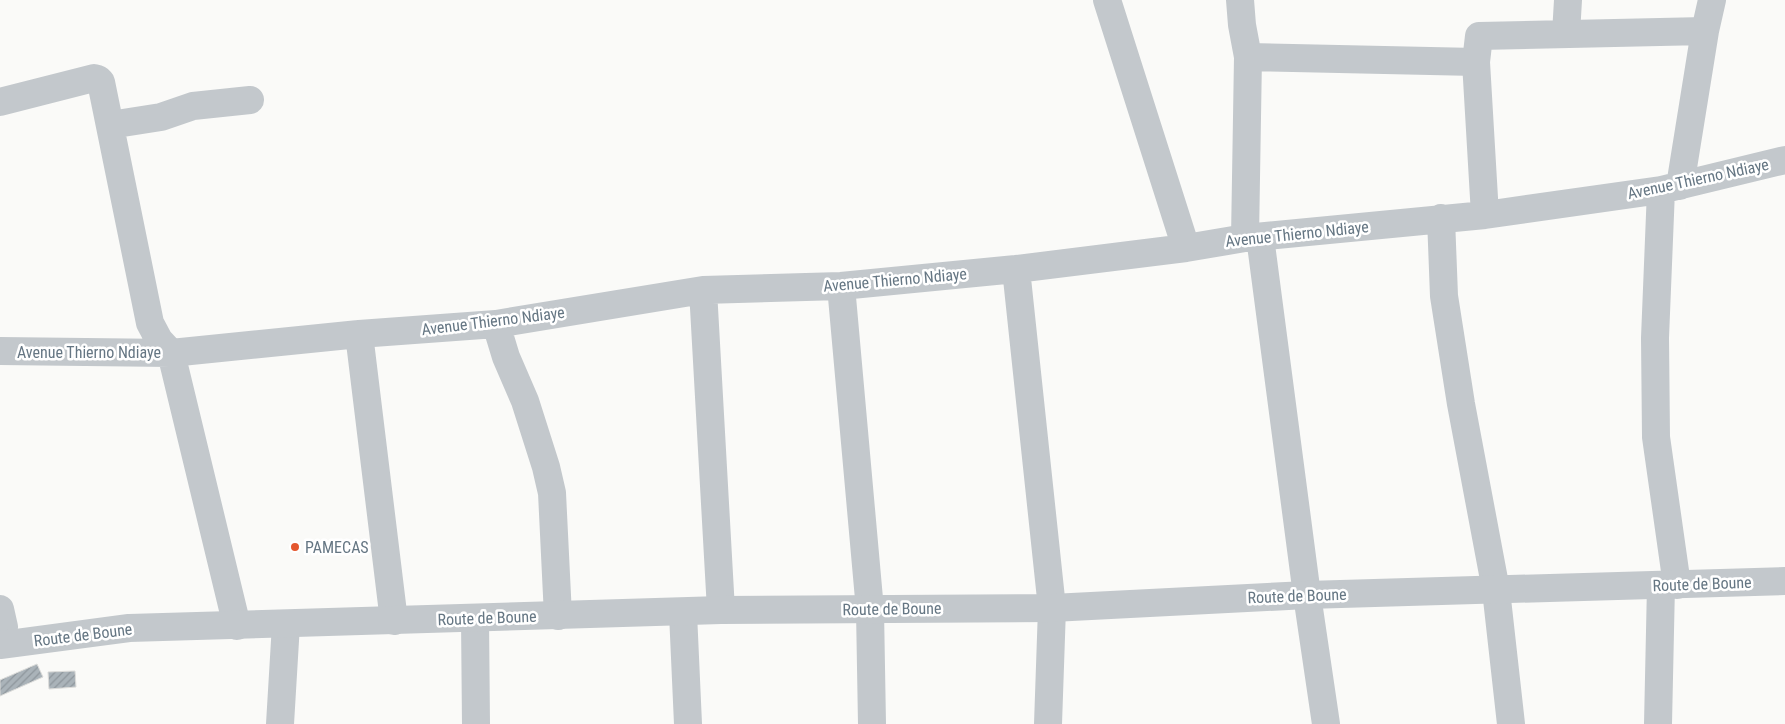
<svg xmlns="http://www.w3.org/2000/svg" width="1785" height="724" viewBox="0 0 1785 724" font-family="'Roboto Condensed',sans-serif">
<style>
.building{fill:url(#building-hatch);stroke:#dcdcda}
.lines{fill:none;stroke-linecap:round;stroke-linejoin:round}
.minor{stroke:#c3c8cc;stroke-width:28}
.tertiary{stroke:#c3c8cc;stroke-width:28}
.poi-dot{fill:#e4572e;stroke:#fff;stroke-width:2}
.labels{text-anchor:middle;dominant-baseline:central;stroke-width:5;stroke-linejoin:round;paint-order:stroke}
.street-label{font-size:16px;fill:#657683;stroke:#fff}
.poi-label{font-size:16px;fill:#657683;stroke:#fff;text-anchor:start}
</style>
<defs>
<pattern id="building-hatch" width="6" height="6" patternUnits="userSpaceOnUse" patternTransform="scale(1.25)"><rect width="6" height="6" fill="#aab3b9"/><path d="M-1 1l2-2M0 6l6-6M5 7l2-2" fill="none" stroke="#8e969c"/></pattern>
</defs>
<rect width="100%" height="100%" fill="#fafaf8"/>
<path class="building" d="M37 664 43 677 0 696V680Z
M75 671 76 687 49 689 48 672Z"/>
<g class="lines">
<path class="minor" d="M1107 0 1186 248
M1240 0 1242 25 1248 57 1245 238
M1566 34 1568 0
M1248 57 1476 62
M0 102 94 78 98 79 101 82 150 323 159 340 171 353 237 626
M110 125 161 117 193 106 250 100
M1680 186 1705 31 1712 0
M1661 190 1655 338 1656 437 1677 585
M1485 215 1476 62 1479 36 1705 31
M1441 218 1444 296 1461 404 1496 590 1511 724
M1260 237 1307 595 1326 724
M1016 269 1052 608 1048 724
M841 286 870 610 872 724
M703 290 721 610
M496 324 506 357 525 401 546 467 552 493 558 616
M359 334 394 621
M0 351 171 353 359 334 496 324 703 290 841 286 1016 269 1186 248 1245 238 1485 215 1661 190 1785 160
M0 609 4 627 0 638
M683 613 688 724
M475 619 476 724
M280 724 286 624
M1658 724 1661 585"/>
<path class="tertiary" d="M0 645 129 628 721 610 1052 608 1307 595 1785 581"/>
</g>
<circle class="poi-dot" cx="295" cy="547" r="5"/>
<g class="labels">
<g class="street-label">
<text transform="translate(1698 179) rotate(-12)">Avenue Thierno Ndiaye</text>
<text transform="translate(1297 234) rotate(-6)">Avenue Thierno Ndiaye</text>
<text transform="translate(895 280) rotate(-5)">Avenue Thierno Ndiaye</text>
<text transform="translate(493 321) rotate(-7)">Avenue Thierno Ndiaye</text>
<text x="89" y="352">Avenue Thierno Ndiaye</text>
<text transform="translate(1702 584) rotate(-2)">Route de Boune</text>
<text transform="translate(1297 596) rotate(-2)">Route de Boune</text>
<text transform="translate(892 609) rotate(-1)">Route de Boune</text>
<text transform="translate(487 618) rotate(-2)">Route de Boune</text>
<text transform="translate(83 635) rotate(-7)">Route de Boune</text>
</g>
<g class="poi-label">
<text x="305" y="547">PAMECAS</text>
</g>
</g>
</svg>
